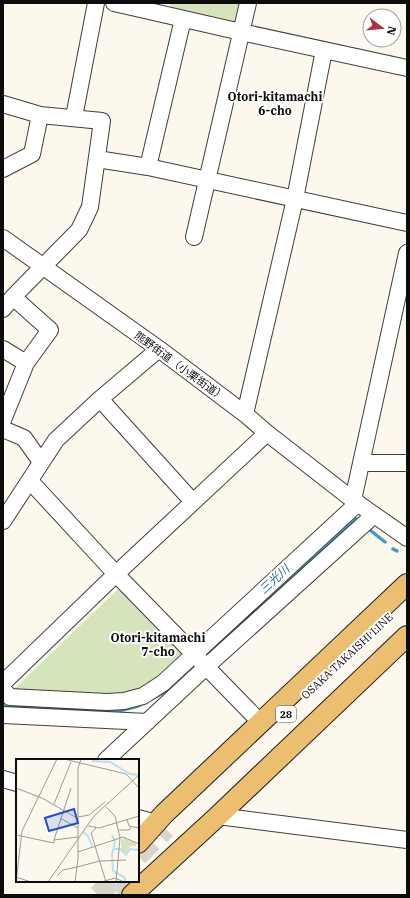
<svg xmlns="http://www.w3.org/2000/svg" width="410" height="898" viewBox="0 0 410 898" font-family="'IBM Plex Serif','Noto Sans JP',serif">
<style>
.green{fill:#d5e4ba}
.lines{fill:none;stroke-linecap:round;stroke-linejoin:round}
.stream{stroke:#459dbf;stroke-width:3.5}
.major-tunnel{stroke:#d9d5cb;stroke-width:20;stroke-dasharray:20 10;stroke-linecap:butt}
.minor-casing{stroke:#3f3f3f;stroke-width:18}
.major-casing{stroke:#1d1d1d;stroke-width:22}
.minor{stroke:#fff;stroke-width:16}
.major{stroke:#ebbf6f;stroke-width:20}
.labels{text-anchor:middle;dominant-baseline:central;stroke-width:4;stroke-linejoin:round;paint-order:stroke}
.shield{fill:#fff;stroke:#555;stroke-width:1}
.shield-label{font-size:10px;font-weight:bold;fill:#0c0c0c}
.street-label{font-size:11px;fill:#0c0c0c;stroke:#fff}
.neighbourhood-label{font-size:12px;font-weight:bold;fill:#0c0c0c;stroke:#fff}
.water-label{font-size:12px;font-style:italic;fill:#226d91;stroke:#fff}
.inset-river{fill:none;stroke:#b7e1f0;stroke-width:2}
.inset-road{fill:none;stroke:#9d9a93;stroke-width:1}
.view{fill:#1d4ed8;fill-opacity:0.15;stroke:#1d4ed8;stroke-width:2}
.inset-edge{fill:none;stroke:#0c0c0c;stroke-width:2}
</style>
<rect width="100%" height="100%" fill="#fdf8ed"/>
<path class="green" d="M171 3H241L237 21 230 25 174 11 170 5Z
M117 590H124L185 654 162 680 124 698 17 694 14 689Z"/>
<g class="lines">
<path class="stream" d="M370 530 385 542
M393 549 397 551
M204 658 355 518 358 521
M3 706 119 711 138 706 165 692 195 665"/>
<path class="major-tunnel" d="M138 856 166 829
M98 895 112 881
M119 895 134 881"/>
<defs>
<path id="minor" d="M114 3 241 32 407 68
M3 104 40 115 102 121 90 207 79 230 13 297 3 309
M74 117 96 3
M97 159 148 167 407 223
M148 167 183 19
M3 169 32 154 40 115
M194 237 248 3
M3 238 159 349 245 414 267 433 353 500 407 538
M3 349 26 363
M100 399 193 502
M245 414 295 199 324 50
M3 420 26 363 50 330 13 297
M3 429 24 438 41 462
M362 463H407
M30 481 116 574 261 723
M353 500 407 253
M3 521 56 440 100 399 159 349
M3 683 116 574 267 433
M3 690 10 697 107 702 124 701 143 696 163 683 358 503
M3 715 147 722
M106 760 207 666 374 515
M3 779 17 783
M218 816 407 840
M138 818 156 823"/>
<path id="major" d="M138 843 164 814 407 584
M132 895 218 816 407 636"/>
</defs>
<use href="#minor" class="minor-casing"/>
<use href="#major" class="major-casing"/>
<use href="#minor" class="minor"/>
<use href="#major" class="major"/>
</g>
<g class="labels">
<rect class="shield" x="276" y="706" width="20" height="16" rx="3"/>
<g class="shield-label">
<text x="286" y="714">28</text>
</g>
<g class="street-label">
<text transform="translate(180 366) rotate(36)">熊野街道（小栗街道）</text>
<text transform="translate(347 656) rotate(-43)">OSAKA TAKAISHI LINE</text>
</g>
<g class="neighbourhood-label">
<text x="275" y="96">Otori-kitamachi<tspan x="275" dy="14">6-cho</tspan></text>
<text x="158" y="637">Otori-kitamachi<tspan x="158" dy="14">7-cho</tspan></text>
</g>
<g class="water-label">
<text transform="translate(274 579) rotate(-43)">三光川</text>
</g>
</g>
<g transform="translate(16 759)">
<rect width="123" height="123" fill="#fdf8ed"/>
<path d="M108 79 120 84V87H114L110 95 105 91V81Z" fill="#d5e4ba"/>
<path class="inset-river" d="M76 2 94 3 114 15 123 16M67 73 72 77 76 87M96 76 99 83 96 95 97 112 108 118 110 123M98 90H104L110 96 114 90 123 91"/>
<path class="inset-road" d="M48 0 110 15 123 29M0 29 26 39 59 58M38 45 55 3M90 48 99 57 104 79M62 58 73 56 89 43M44 59 62 69M111 60 113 67 123 69M72 67 83 69 123 57M80 69 75 74 90 123M103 71H113L115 68M0 76 38 84V81L62 78M38 81 55 29M62 93 107 78 123 85M61 108 84 102 110 101M41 117 47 111 61 108M0 118 15 123M0 123 6 72 41 0M32 123 78 57 123 16M59 123 62 100V9L65 0M85 123 99 119 108 123M100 123 104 79"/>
<path class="view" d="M58 50 62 64 33 72 29 59Z"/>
<rect width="123" height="123" class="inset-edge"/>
</g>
<rect width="410" height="898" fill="none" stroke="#0c0c0c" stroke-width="8"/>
<g transform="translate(382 28) rotate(106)"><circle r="19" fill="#ffffff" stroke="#9e9e9e"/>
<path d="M0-3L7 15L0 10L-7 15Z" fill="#ae3246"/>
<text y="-6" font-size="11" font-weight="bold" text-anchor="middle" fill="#0c0c0c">N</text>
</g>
</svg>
